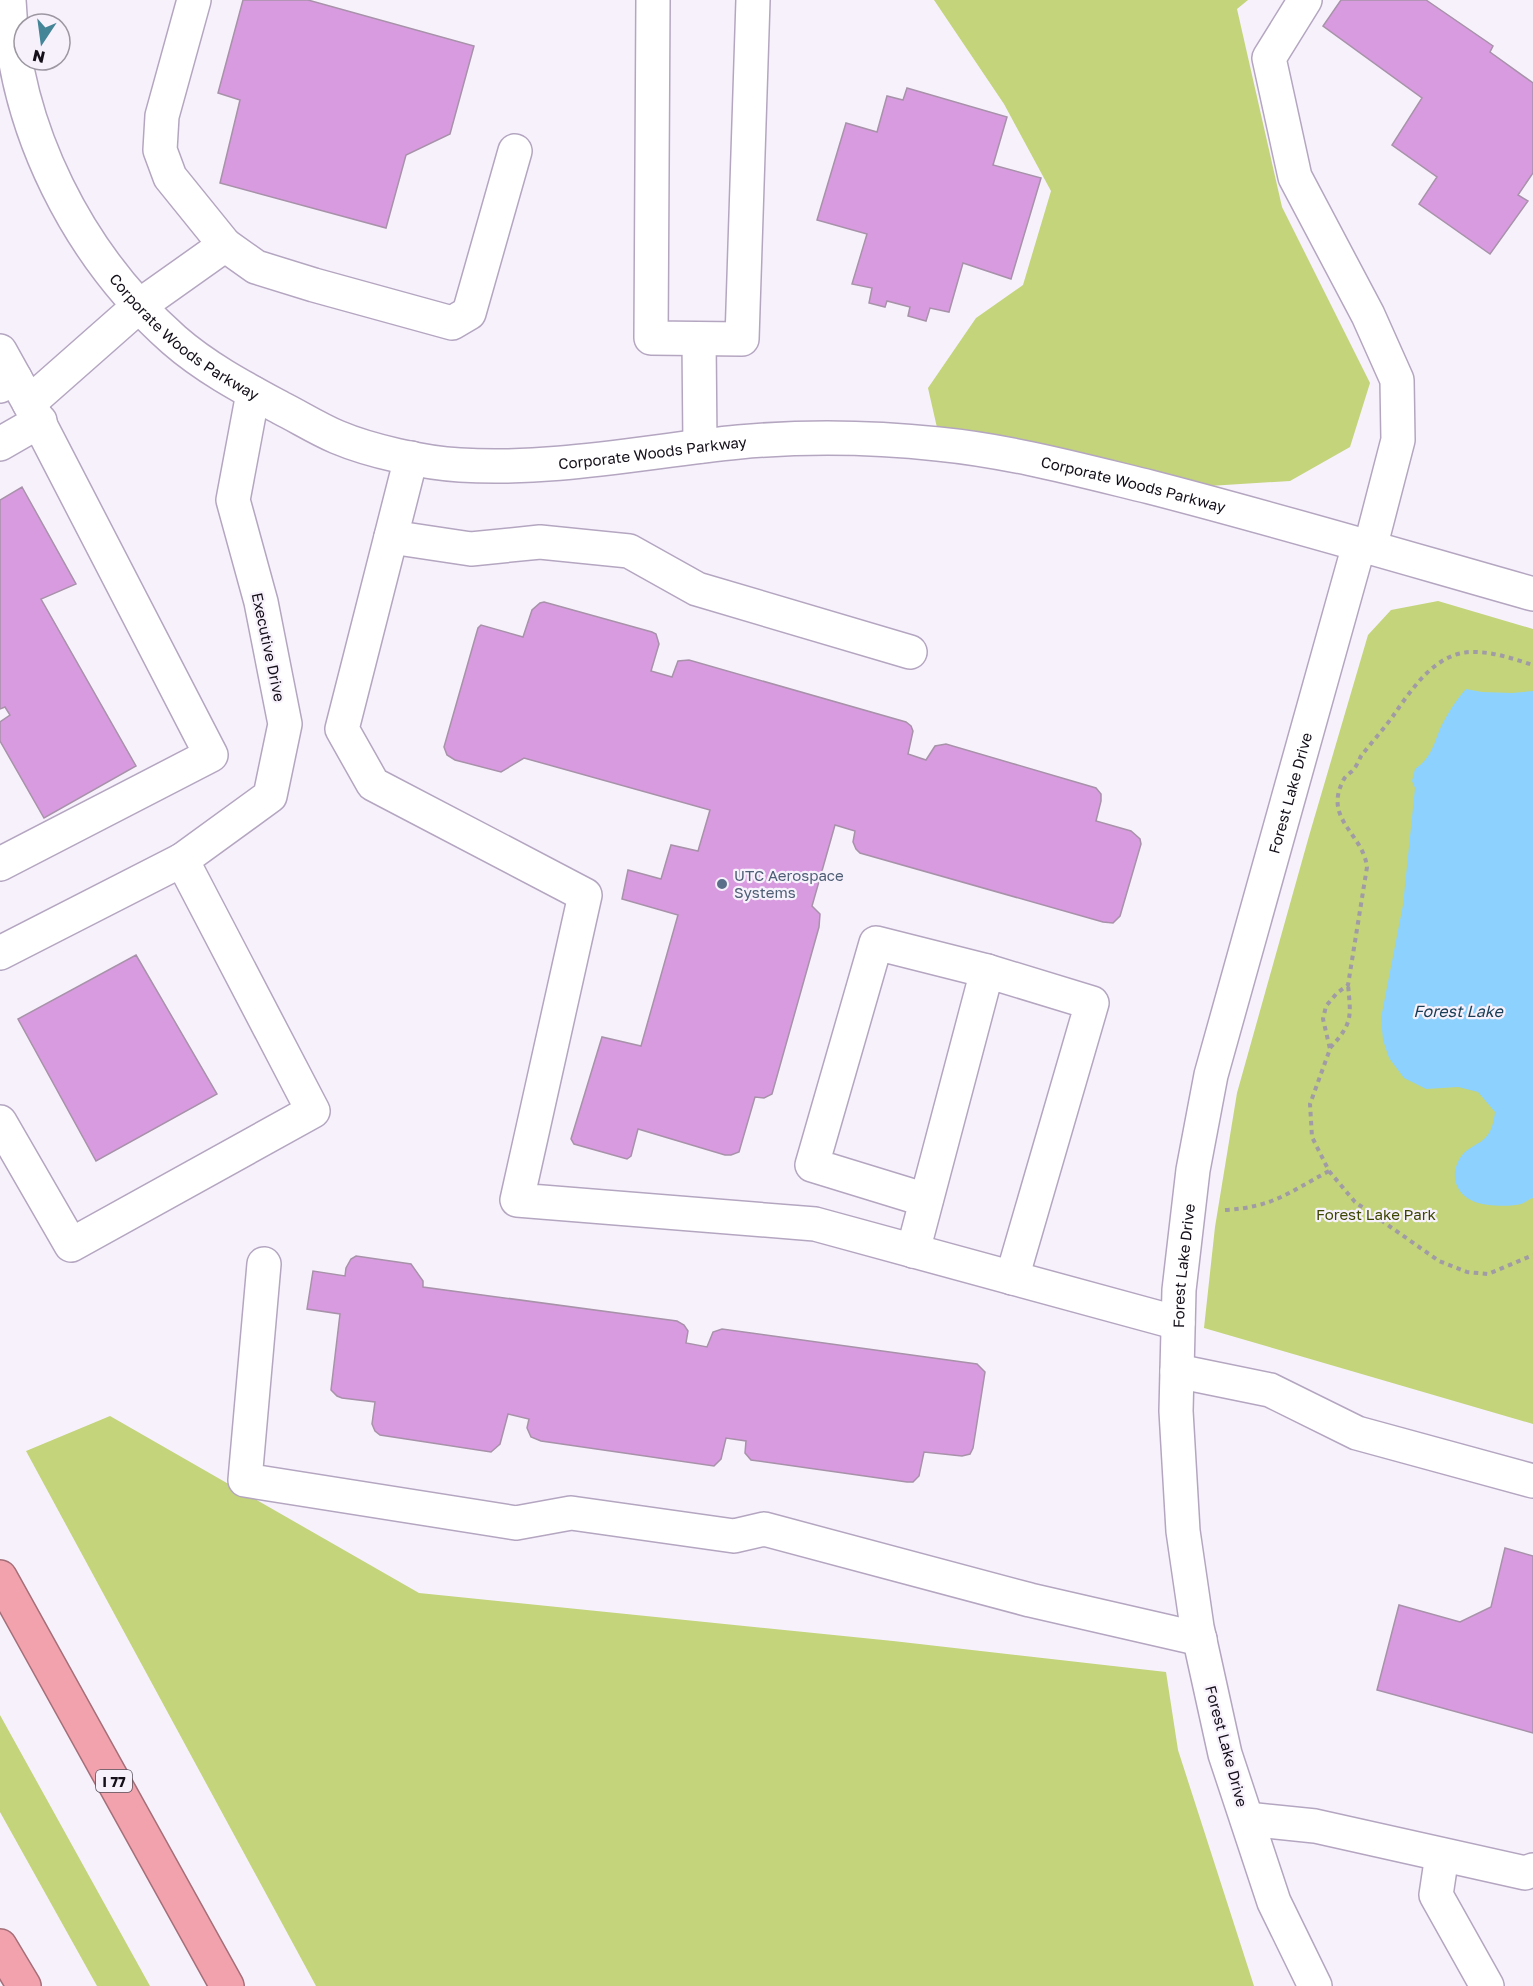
<svg xmlns="http://www.w3.org/2000/svg" width="1533" height="1986" viewBox="0 0 1533 1986" font-family="'Golos Text',sans-serif">
<style>
.green{fill:#c3d47a}
.water{fill:#8dd2fe}
.building{fill:#d99be0;stroke:#a792a9;stroke-width:1.5}
.lines{fill:none;stroke-linecap:round;stroke-linejoin:round}
.minor-casing{stroke:#b4a6c0;stroke-width:36}
.highway-casing{stroke:#a46f79;stroke-width:36}
.path{stroke:#a19ba6;stroke-width:4;stroke-dasharray:4.5 4.5;stroke-linecap:butt}
.minor{stroke:#fff;stroke-width:33}
.highway{stroke:#f2a2ac;stroke-width:33}
.service-dot{fill:#5c6f8a;stroke:#f7f1fc;stroke-width:2}
.labels{text-anchor:middle;dominant-baseline:central;stroke-width:4.5;stroke-linejoin:round;paint-order:stroke}
.shield{fill:#f7f1fc;stroke:#58535d;stroke-width:1.5}
.shield-label{font-size:14px;font-weight:bold;fill:#140f19}
.street-label{font-size:15px;fill:#140f19;stroke:#f7f1fc}
.service-label{font-size:15px;fill:#4e5e75;stroke:#f7f1fc;text-anchor:start}
.park-label{font-size:15px;fill:#3d4600;stroke:#f7f1fc}
.water-label{font-size:16px;font-style:italic;fill:#183e55;stroke:#f7f1fc}
</style>
<rect width="100%" height="100%" fill="#f7f1fc"/>
<path class="green" d="M934 0H1248L1237 9 1282 207 1370 383 1350 447 1290 481 1209 486 938 432 928 388 976 318 1023 285 1051 191 1004 104Z
M1438 601 1533 629V1424L1204 1328 1215 1227 1237 1093 1309 836 1368 635 1391 610Z
M110 1416 419 1593 893 1641 1166 1672 1178 1750 1254 1986H316L26 1451Z
M0 1715 150 1986H97L0 1812Z"/>
<path class="water" d="M1466 689 1482 692 1512 693 1533 691V1198C1529 1199 1525 1203 1521 1204 1511 1207 1484 1206 1475 1202 1453 1194 1449 1171 1463 1154 1469 1147 1480 1144 1486 1137 1492 1131 1494 1120 1495 1112L1478 1092 1458 1087 1426 1089 1404 1078 1389 1058 1383 1040 1381 1018 1403 905 1415 788 1412 781 1415 769C1431 758 1433 746 1440 729 1446 716 1456 700 1466 689Z"/>
<path class="building" d="M243 0H308L474 46 450 134 406 155 386 228 220 183 240 100 218 93Z
M1341 0H1426L1493 46 1490 52 1533 83V173L1518 195 1528 201 1490 254 1419 204 1437 177 1392 145 1422 98 1323 26Z
M907 88 1007 117 993 165 1041 178 1011 279 963 263 949 312 930 308 926 321 908 316 910 307 887 301 885 307 869 303 872 288 852 284 867 234 817 220 846 123 877 132 887 96 903 100Z
M22 487 76 584 41 599 136 766 44 818 0 741V722L10 715 5 707 0 709V500Z
M544 602 652 632 656 634 659 644 651 671 672 677 678 661 689 660 906 722 911 726 913 731 908 754 926 760 935 746 946 744 1096 788 1101 794V801L1096 821 1131 831 1140 839 1141 844 1120 916 1113 923 1103 922 860 853 856 849 853 842 855 831 835 825 812 906 820 914 819 927 772 1094 764 1098 755 1097 739 1152 731 1155H725L638 1129 631 1156 627 1159 574 1144 571 1139 602 1037 641 1046 678 915 622 899 628 870 661 879 671 845 698 851 710 810 524 758 501 772 455 760 447 755 444 747 478 628 481 625 523 637 532 610 540 603Z
M136 955 217 1094 96 1161 18 1019Z
M356 1256 411 1264 423 1281V1287L677 1321 684 1325 688 1331 686 1343 707 1347 713 1332 722 1329 977 1364 985 1372 973 1448 970 1454 962 1456 924 1452 919 1476 913 1482H907L751 1460 745 1453 746 1441 726 1438 721 1459 714 1466 541 1441 531 1437 527 1428 529 1419 508 1414 500 1444 491 1452 380 1435 375 1431 372 1424 375 1402 342 1398 337 1396 331 1390 340 1314 307 1309 313 1271 345 1276 346 1268 351 1259Z
M1505 1548 1533 1556V1733L1377 1690 1399 1605 1460 1622 1491 1607Z"/>
<g class="lines">
<defs>
<g id="minor">
<path id="s1" d="M9 0C14 129 78 255 174 340 206 368 244 388 281 408 299 417 318 429 337 437 370 451 424 463 460 465 553 471 647 451 739 442 804 436 873 437 938 444 1010 451 1080 470 1150 487 1278 520 1406 558 1533 594"/>
<path d="M194 0 162 116 160 150 170 177 225 245"/>
<path d="M653 0 651 338 742 339 753 0"/>
<path d="M1305 0 1269 58 1295 177 1368 315 1397 380 1398 440 1370 548"/>
<path d="M699 339 700 446"/>
<path d="M0 351 15 378 0 386"/>
<path d="M15 378 29 403 139 306 225 245 256 267 314 285 452 323 469 313 515 151"/>
<path d="M0 444 40 421"/>
<path d="M411 458 342 729 373 784 585 895 517 1200 815 1224 1178 1323"/>
<path d="M391 537 471 549 540 542 629 551 697 589 910 652"/>
<path d="M0 864 211 755 29 403"/>
<path d="M0 953 182 860 270 796 285 724 261 602 233 500 253 393"/>
<path d="M0 1122 71 1245 313 1111 182 860"/>
<path d="M926 1200 812 1165 876 943 987 971"/>
<path d="M913 1251 987 971 1092 1003 1012 1278"/>
<path d="M264 1264 245 1480 516 1523 571 1513 734 1536 764 1529 1030 1600 1200 1639"/>
<path d="M1177 1371 1270 1390 1357 1433 1533 1481"/>
<path d="M1247 1819 1315 1826 1525 1873 1533 1870"/>
<path d="M1442 1855 1436 1895 1487 1986"/>
<path id="s2" d="M1315 1986 1274 1902 1225 1754 1197 1627 1183 1531 1176 1411 1179 1290 1193 1170 1211 1075 1359 545"/>
</g>
<path id="highway" d="M0 1577 227 1986
M0 1946 24 1986"/>
</defs>
<use href="#minor" class="minor-casing"/>
<use href="#highway" class="highway-casing"/>
<path class="path" d="M1330 1048C1353 1023 1351 1017 1348 985
M1329 1171 1355 1202 1439 1261 1467 1272 1488 1274 1533 1255
M1225 1210C1273 1207 1288 1193 1329 1171L1312 1137 1310 1104 1330 1049 1323 1019 1326 1006 1337 993 1348 985 1367 867C1363 833 1322 819 1344 779 1346 775 1351 773 1354 769 1357 765 1359 760 1361 756 1371 743 1383 730 1393 716 1412 689 1436 651 1474 652 1494 652 1514 659 1533 665"/>
<use href="#minor" class="minor"/>
<use href="#highway" class="highway"/>
</g>
<circle class="service-dot" cx="722" cy="884" r="6"/>
<g class="labels">
<rect class="shield" x="96" y="1770" width="36" height="22" rx="4.5"/>
<g class="shield-label">
<text x="114" y="1781">I 77</text>
</g>
<g class="street-label">
<text stroke="none"><textPath href="#s1" startOffset="394">Corporate Woods Parkway</textPath></text>
<text stroke="none"><textPath href="#s1" startOffset="898">Corporate Woods Parkway</textPath></text>
<text stroke="none"><textPath href="#s1" startOffset="1384">Corporate Woods Parkway</textPath></text>
<text transform="translate(269 647) rotate(78)">Executive Drive</text>
<text stroke="none"><textPath href="#s2" startOffset="1228">Forest Lake Drive</textPath></text>
<text stroke="none"><textPath href="#s2" startOffset="742">Forest Lake Drive</textPath></text>
<text transform="translate(1227 1746) rotate(75)">Forest Lake Drive</text>
</g>
<g class="service-label">
<text x="734" y="875">UTC Aerospace<tspan x="734" dy="17">Systems</tspan></text>
</g>
<g class="park-label">
<text x="1376" y="1214">Forest Lake Park</text>
</g>
<g class="water-label">
<text x="1458" y="1011">Forest Lake</text>
</g>
</g>
<g transform="translate(42 42) rotate(193)"><circle r="28" fill="#f7f1fc" stroke="#9c97a1" stroke-width="1.5"/>
<path d="M0-4.5L10 22L0 15L-10 22Z" fill="#458598"/>
<text y="-9" font-size="16" font-weight="bold" text-anchor="middle" fill="#140f19">N</text>
</g>
</svg>
